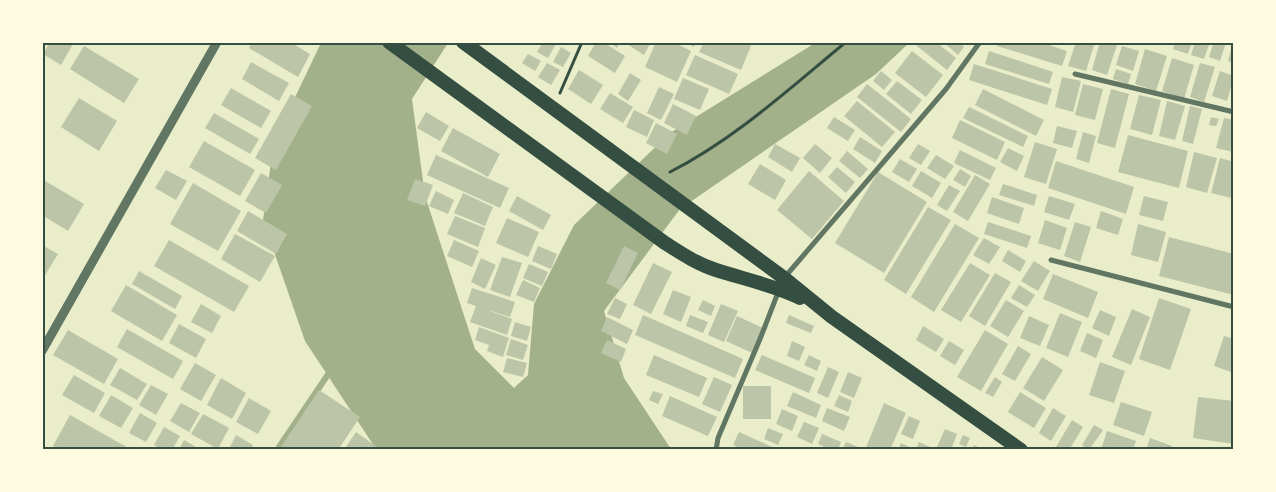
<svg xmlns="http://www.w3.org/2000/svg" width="1276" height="492" viewBox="0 0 1276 492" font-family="'Archivo Narrow',sans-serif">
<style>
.water{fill:#a3b18a}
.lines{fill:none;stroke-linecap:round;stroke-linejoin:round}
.stream{stroke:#a3b18a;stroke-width:6}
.building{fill:#bcc5a7}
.path{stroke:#344e41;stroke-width:3}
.minor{stroke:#617663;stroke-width:5}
.tertiary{stroke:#617663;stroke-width:9}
.trunk{stroke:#344e41;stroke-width:14}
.neatline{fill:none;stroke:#344e41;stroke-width:2}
</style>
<rect width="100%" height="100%" fill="#e9edc9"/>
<path class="water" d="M321 43H448L412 99 425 196 475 349 514 388 528 375 534 304 574 225 670 133 815 43H909L876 74 680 209 604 311 624 378 671 449H376L305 341 263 220 274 141Z"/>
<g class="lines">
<path class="stream" d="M277 450 331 370"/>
</g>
<path class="building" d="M50 42 73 44 61 65 43 54Z
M252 42H290L310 54 298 77 249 48Z
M543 42H557L548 58 537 52Z
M596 42H603L625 56 615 73 588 56Z
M609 42H620L617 48Z
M624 42H651L644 55Z
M656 42H673L691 51 677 82 645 67Z
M685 42H696L694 47Z
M704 42H744L751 46 741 70 699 52Z
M912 42H936L956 58 947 70Z
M943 42H959L964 47 958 55Z
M998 42H1040L1067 51 1062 66 997 46Z
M1076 42H1095L1086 71 1068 66Z
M1100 42 1117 45 1107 75 1092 70Z
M1175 42H1192L1188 54 1173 49Z
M1195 42H1210L1204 59 1191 55Z
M1214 42H1226L1220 61 1209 57Z
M1233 43H1234V63L1228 61Z
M84 46 139 79 124 103 70 69Z
M1122 46 1139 51 1133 71 1116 65Z
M561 47 571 53 563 67 553 62Z
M1145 49 1167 56 1156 91 1135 84Z
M912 51 943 75 926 97 895 73Z
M989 51 1053 72 1049 84 985 64Z
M528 54 541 61 535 71 522 63Z
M695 55 738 74 729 94 686 75Z
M1172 58 1194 65 1184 99 1162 91Z
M251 62 289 83 279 101 242 79Z
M547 63 560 70 551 85 538 77Z
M1200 63 1215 67 1204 102 1190 97Z
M974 64 1052 89 1047 105 969 80Z
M1116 69 1131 74 1128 84 1113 79Z
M579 70 603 85 591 104 568 89Z
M881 71 892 80 884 90 873 81Z
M1220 71 1234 76 1227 101 1212 96Z
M630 73 641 80 628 101 618 94Z
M1062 77 1081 81 1073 112 1055 107Z
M683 78 709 89 700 110 674 99Z
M897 81 922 100 911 114 886 94Z
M867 84 911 119 901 132 857 97Z
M1083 84 1103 89 1095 120 1075 115Z
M659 87 674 94 661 120 647 113Z
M231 88 271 111 261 128 221 105Z
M983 89 1044 120 1036 136 975 105Z
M1111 89 1129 94 1115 148 1097 143Z
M610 93 633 107 623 123 600 109Z
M291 94 312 106 276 170 255 158Z
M1139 95 1161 100 1152 135 1130 129Z
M79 98 117 121 99 151 61 127Z
M857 101 895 132 882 147 844 116Z
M1167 101 1185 106 1175 140 1159 136Z
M673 104 696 116 687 135 664 123Z
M1190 106 1202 109 1193 144 1182 141Z
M969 107 1028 136 1023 147 963 118Z
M634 110 654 120 647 137 626 127Z
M426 112 449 126 440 141 417 128Z
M214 113 259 139 250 154 205 128Z
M834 117 855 130 848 141 827 128Z
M1211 117 1219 119 1216 126 1209 125Z
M1224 118 1234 120 1233 152 1216 148Z
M960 120 1005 142 997 160 952 138Z
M656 123 677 134 667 154 646 143Z
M1057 126 1077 131 1072 148 1053 143Z
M453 128 500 154 488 177 441 151Z
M1083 132 1096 136 1089 163 1076 159Z
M1128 135 1188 151 1179 188 1118 172Z
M860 137 882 151 875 163 853 149Z
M204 141 255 170 240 196 189 167Z
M1035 142 1057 149 1046 184 1024 177Z
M775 144 800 158 792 172 768 157Z
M815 144 832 158 820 173 803 158Z
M918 144 930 151 921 165 909 158Z
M1008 148 1024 156 1017 171 1000 162Z
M960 150 996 168 990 180 954 163Z
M847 151 868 169 860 178 839 161Z
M1194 152 1217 158 1207 193 1186 187Z
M436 155 509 188 500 208 427 175Z
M936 155 954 166 945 179 927 168Z
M1220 158 1234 162V187L1231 198 1211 193Z
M900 159 917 169 909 182 892 172Z
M1056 161 1134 187 1126 214 1048 188Z
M760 164 786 180 775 200 748 184Z
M837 167 855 182 846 193 828 177Z
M960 169 971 176 965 187 953 180Z
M166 170 187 181 176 200 155 188Z
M809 171 844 201 812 239 777 210Z
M921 171 941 183 932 198 912 186Z
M878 172 927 202 884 273 835 243Z
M261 173 282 185 266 213 245 201Z
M975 175 990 184 968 221 953 212Z
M42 179 84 204 68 231 42 215Z
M415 179 433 185 425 206 407 200Z
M193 183 241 211 218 251 170 224Z
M1003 184 1037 195 1034 206 999 195Z
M949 185 960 191 947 211 937 205Z
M436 191 454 200 448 214 429 206Z
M463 193 493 207 485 226 454 213Z
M517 196 551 215 543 230 509 211Z
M1049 196 1075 204 1069 220 1044 212Z
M1144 196 1168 202 1163 221 1139 215Z
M992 197 1024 208 1019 224 987 213Z
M928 207 951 220 906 294 884 280Z
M248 211 287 234 276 254 237 231Z
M1101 211 1123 219 1118 235 1096 228Z
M455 216 485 228 478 247 447 234Z
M507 218 539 232 528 257 496 243Z
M1045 220 1067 228 1060 250 1038 243Z
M988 222 1031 236 1027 248 984 234Z
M1075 222 1091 227 1080 262 1064 256Z
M955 224 979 238 934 312 911 297Z
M1138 224 1166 232 1158 262 1131 255Z
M235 234 275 256 260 282 221 259Z
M1169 237 1234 254V295L1159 276Z
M984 238 1000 247 989 264 973 255Z
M169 240 249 286 234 312 154 266Z
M454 240 479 251 472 267 447 256Z
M42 245 58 254 42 280Z
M538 246 557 254 551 269 532 261Z
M624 246 638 253 620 290 606 283Z
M1008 250 1026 261 1020 272 1002 261Z
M502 257 522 263 510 297 490 290Z
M481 258 496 265 485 289 471 282Z
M1034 261 1050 271 1038 291 1021 281Z
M653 263 672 272 651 314 633 305Z
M970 263 990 275 961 322 941 310Z
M529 264 548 272 542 286 523 278Z
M139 271 182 296 175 309 132 284Z
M995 273 1011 282 985 326 969 316Z
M1053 274 1098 292 1088 318 1043 299Z
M523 280 540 288 534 302 516 295Z
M126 285 177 315 162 341 111 311Z
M1019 285 1035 295 1027 307 1011 298Z
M472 288 515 302 510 317 482 308 512 319 507 335 470 322 476 306 467 303Z
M673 290 691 297 681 322 663 314Z
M615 298 627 304 620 319 607 314Z
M1159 298 1191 309 1170 370 1139 359Z
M703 300 715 306 711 316 698 310Z
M1006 300 1024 311 1008 337 990 326Z
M201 304 221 316 212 333 191 322Z
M721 304 738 311 724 342 708 335Z
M1132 309 1150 317 1131 365 1112 357Z
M1100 310 1116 317 1109 336 1092 328Z
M1060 313 1082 322 1068 357 1046 348Z
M643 315 743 359 735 378 635 335Z
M690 315 708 322 703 333 686 326Z
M789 315 814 326 811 333 786 323Z
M737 316 763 328 752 353 726 341Z
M1029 316 1049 325 1040 346 1020 338Z
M607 317 633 330 627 344 601 331Z
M515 322 531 327 527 341 511 336Z
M179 324 206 339 196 358 169 343Z
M923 326 944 339 936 352 916 340Z
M479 327 509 338 503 357 487 351 489 345 475 340Z
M127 329 183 361 173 379 117 347Z
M68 330 118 359 104 384 53 355Z
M985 330 1008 344 981 391 957 377Z
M1087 333 1103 340 1096 358 1080 351Z
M1224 336 1234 339V373L1214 366Z
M511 339 528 345 523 360 506 355Z
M607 340 626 349 621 362 601 353Z
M792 341 805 347 799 361 787 356Z
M949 341 964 350 955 365 940 356Z
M1018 346 1031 354 1015 381 1002 374Z
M654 355 707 378 699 397 646 375Z
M762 355 815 378 809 393 755 370Z
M809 355 821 361 817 371 804 365Z
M1042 357 1063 370 1044 401 1023 388Z
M507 358 527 363 523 377 503 372Z
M1100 362 1125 371 1114 403 1089 395Z
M195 363 216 375 201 401 180 389Z
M828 367 839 372 828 398 817 393Z
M120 368 147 384 137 400 110 385Z
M848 372 862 378 854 398 840 392Z
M74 375 105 393 94 413 62 395Z
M714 377 732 385 720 412 702 404Z
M995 377 1002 382 993 397 985 393Z
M221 378 246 393 232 419 207 405Z
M151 385 168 394 156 415 139 405Z
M743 386H771V419H743Z
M319 390 360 417 338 450H279Z
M653 391 663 394 658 404 649 400Z
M793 392 821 405 816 418 787 406Z
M1020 392 1046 408 1034 428 1008 412Z
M111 395 133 408 121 428 99 416Z
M839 395 852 401 848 412 834 406Z
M670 396 717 417 708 436 662 416Z
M1198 397 1234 401V444L1193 438Z
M249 398 271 411 258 434 236 422Z
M1121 402 1152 412 1144 436 1113 425Z
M181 403 200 413 189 432 170 421Z
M884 403 906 413 890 450H865Z
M827 408 850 417 844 431 822 421Z
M1053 408 1066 416 1051 441 1039 433Z
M782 409 798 416 792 431 776 424Z
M140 413 157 423 146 442 129 433Z
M203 414 229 428 218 449 191 434Z
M70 415 132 450H60L53 446Z
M909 416 920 421 913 439 901 434Z
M1072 420 1083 427 1069 450H1060L1056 447Z
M804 422 819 428 812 444 797 437Z
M1094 425 1103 430 1089 450 1082 445Z
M164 427 180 436 172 450H162L154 445Z
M768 428 783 434 778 445 764 439Z
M945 429 957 434 951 450 937 447Z
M1107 431 1136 441 1133 450H1101Z
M356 432 377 447 375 450H344Z
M739 432 779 450H744L733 445Z
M822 434 841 442 838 450H830L818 444Z
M236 435 253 445 251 450 230 447Z
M963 435 970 438 966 447 959 444Z
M1150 438 1172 446 1171 450H1146Z
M184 440 201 450H179Z
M846 442 863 449V450H842Z
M919 442 937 450H916Z
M901 443 912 448 911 450H898Z
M974 445 984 450H972Z"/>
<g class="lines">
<path class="path" d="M560 93 582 42
M670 172C735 139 790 88 846 42"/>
<path class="minor" d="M1075 74 1234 112
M1051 260 1234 307
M784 278 946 89 980 42
M716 450 718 438 760 339 779 290"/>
<path class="tertiary" d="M42 351 217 42"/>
<path class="trunk" d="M389 42 665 243C681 253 697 264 716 270 744 279 773 285 800 298
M463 42 784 278 832 317 1021 450"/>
</g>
<rect width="1276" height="492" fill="none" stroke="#fefae0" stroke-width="88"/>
<rect x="44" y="44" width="1188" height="404" class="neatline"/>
</svg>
